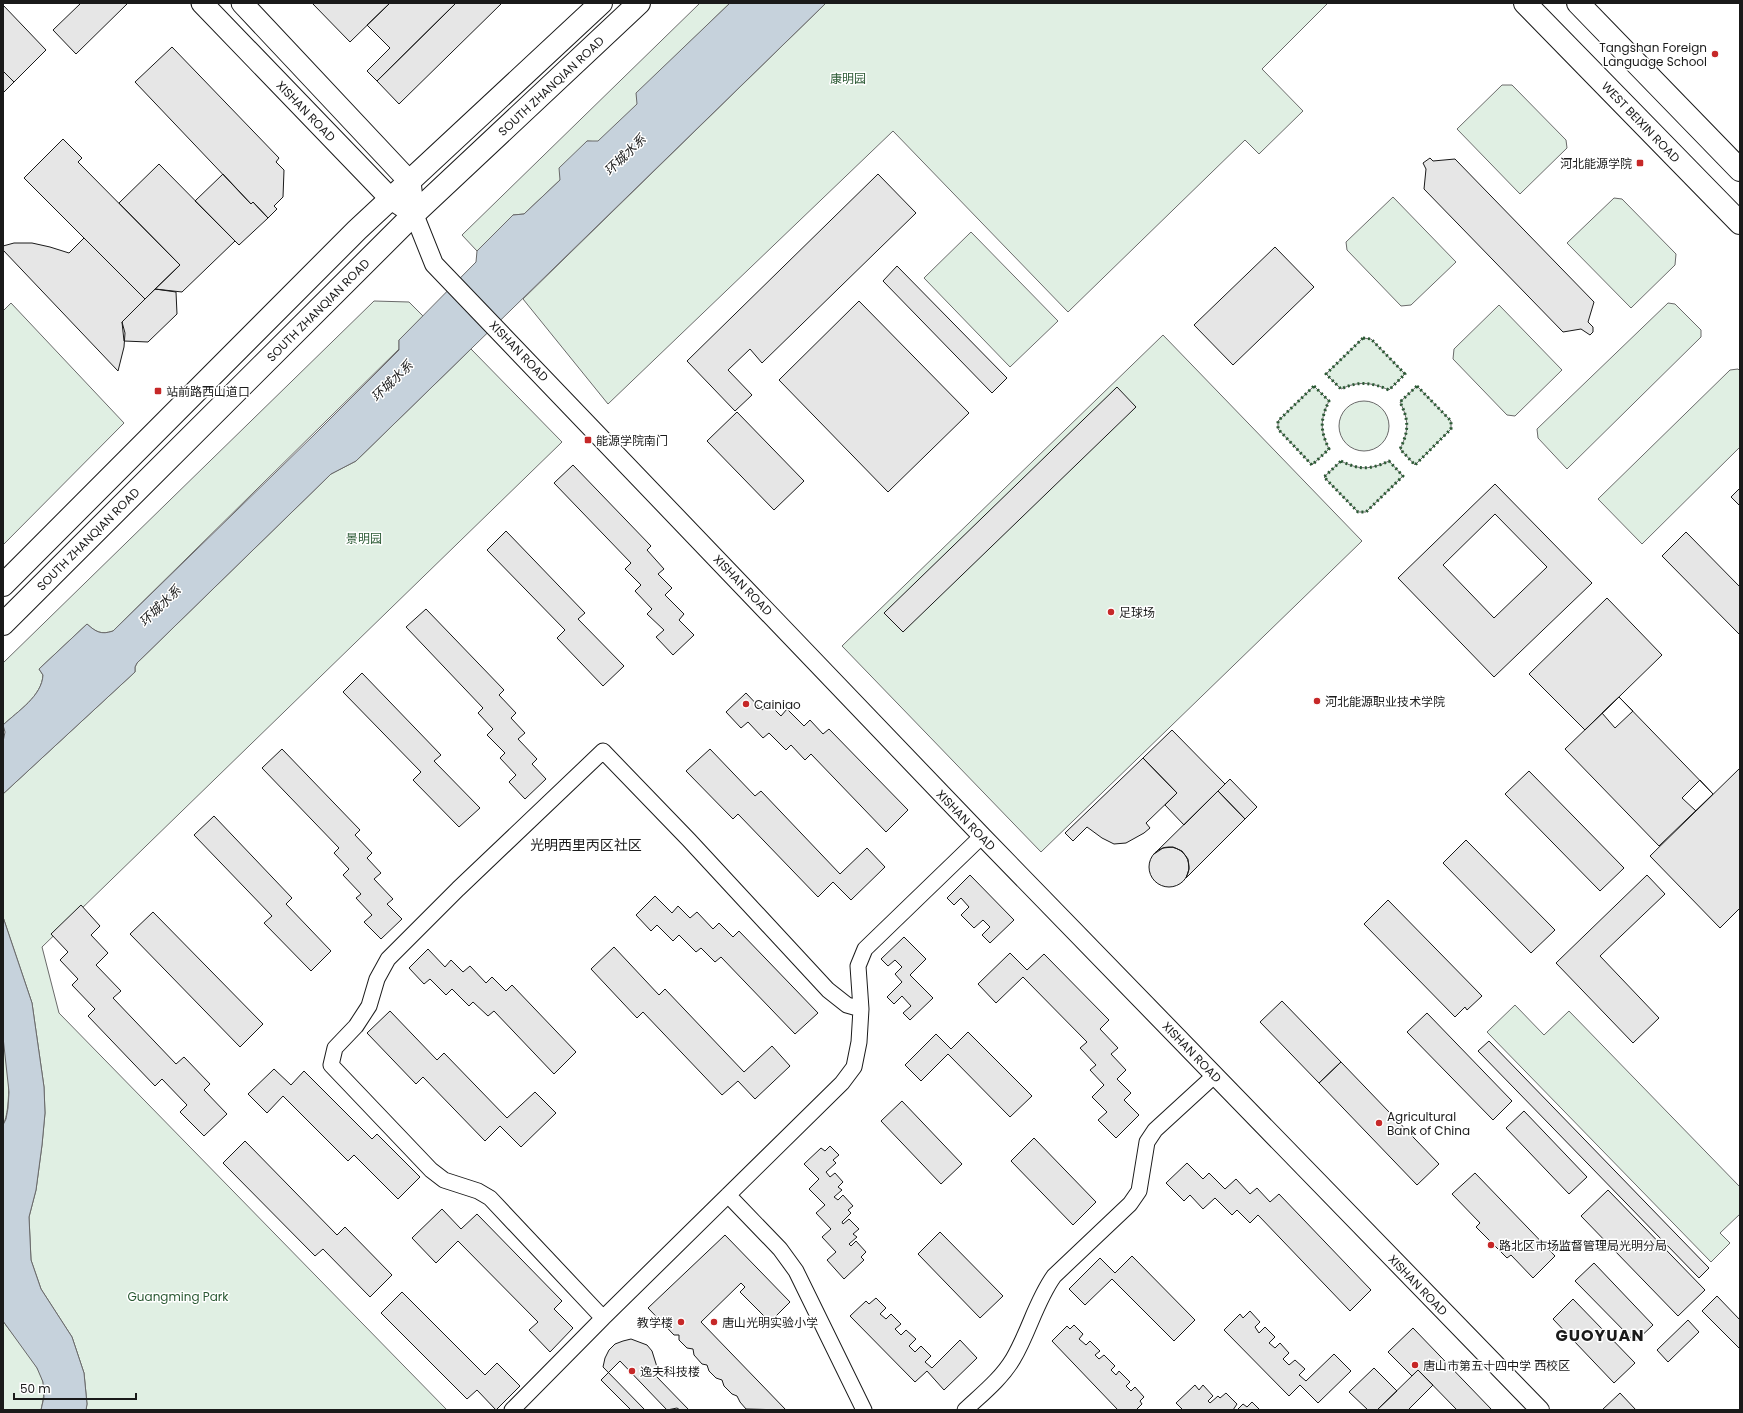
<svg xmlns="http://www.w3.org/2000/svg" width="1743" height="1413" viewBox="0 0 1743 1413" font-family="Poppins,'Noto Sans SC',sans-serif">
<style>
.green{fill:#e0efe3;stroke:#6a6a6a}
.water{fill:#c6d2dc;stroke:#6a6a6a}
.building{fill:#e6e6e6;stroke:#1a1a1a;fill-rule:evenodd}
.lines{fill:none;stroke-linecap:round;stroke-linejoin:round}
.minor-casing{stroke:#1a1a1a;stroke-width:17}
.tertiary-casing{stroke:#1a1a1a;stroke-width:20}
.secondary-casing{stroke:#1a1a1a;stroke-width:23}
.primary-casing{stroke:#1a1a1a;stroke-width:24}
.minor{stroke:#fff;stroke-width:15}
.tertiary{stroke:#fff;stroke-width:18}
.secondary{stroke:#fff;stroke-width:21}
.primary{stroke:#fff;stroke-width:22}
.hedge{stroke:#2b5a34;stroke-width:3;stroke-dasharray:2 3;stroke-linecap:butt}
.poi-dot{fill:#c62828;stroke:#fff;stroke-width:1.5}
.labels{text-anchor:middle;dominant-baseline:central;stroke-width:3;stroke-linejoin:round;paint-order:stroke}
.poi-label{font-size:12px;fill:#1a1a1a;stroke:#fff;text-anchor:start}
.park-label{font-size:12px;fill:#2b5a34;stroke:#fff}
.street-label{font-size:12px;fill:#1a1a1a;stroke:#fff}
.water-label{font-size:13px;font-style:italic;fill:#1a1a1a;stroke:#fff}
.quarter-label{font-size:14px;fill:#1a1a1a;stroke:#fff}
.district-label{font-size:16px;font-weight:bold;letter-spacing:1px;fill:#1a1a1a;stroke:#fff}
</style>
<rect width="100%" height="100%" fill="#fff"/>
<path class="green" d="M700 3H730L637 93 638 104 598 142 587 141 560 180 524 214 513 215 477 251 462 235Z
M826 3H1328L1262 69 1303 111 1259 154 1245 140 1068 312 893 131 608 404 523 299Z
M1502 85H1512L1566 140 1567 148 1520 194 1457 129Z
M1393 197 1456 262 1411 305 1401 306 1347 250 1346 242Z
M1614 198 1622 199 1676 254 1675 265 1631 308 1567 243Z
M971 232 1058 321 1010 367 924 278Z
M374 301 409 302 423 316 399 340V349L113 631C101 635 96 632 87 624L39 669 43 675C42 696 18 711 3 725V663Z
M11 303 124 423 3 545V311Z
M1668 303 1675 304 1701 330V337L1567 469 1538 438 1537 429Z
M1499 305 1562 370 1515 416 1507 415 1453 359 1454 349Z
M1163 335 1362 541 1041 852 842 646Z
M1363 338 1371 339 1405 374 1389 390C1371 382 1358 381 1341 389L1326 374Z
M471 349 562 442 42 947 59 1013 447 1410H86L87 1404 84 1373 72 1337 41 1289 31 1260 29 1217 36 1190 42 1145 45 1113 44 1087 32 1003 3 917V794L135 672V667L137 663 331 474 356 461Z
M1738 369 1740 371V447L1642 544 1598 499 1730 370Z
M1314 386 1329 401C1320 420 1320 430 1329 449L1312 465 1278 429V421Z
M1417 386 1451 421V429L1415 465 1400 449C1409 431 1409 420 1400 402Z
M1339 426a25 25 0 1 1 50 0a25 25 0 1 1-50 0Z
M1341 461C1359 470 1370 470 1389 461L1403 476 1366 512H1358L1324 477Z
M1515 1005 1544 1035 1569 1011 1740 1187V1214L1720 1233 1730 1243 1711 1262 1487 1032Z
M3 1037C9 1055 12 1109 3 1125Z
M3 1321C14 1337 39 1364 43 1382 45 1392 43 1401 41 1410H3Z"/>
<path class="water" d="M730 3H826L356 461 331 474 137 663 135 667V672L3 794V742L5 732 3 725C18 711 42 696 43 675L39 669 87 624C96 632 101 635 113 631L316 433 399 350V340L476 262 477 251 513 215 524 214 560 180 559 168 587 141H598L637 104 636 93Z
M3 917 32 1003 44 1087 45 1113 42 1145 36 1190 29 1217 31 1260 41 1289 72 1337 84 1373 87 1404 86 1410H41L44 1397 43 1382 37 1368 3 1321V1125L6 1119 8 1108 9 1092 3 1037Z"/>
<path class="building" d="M81 3H128L76 54 53 30Z
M312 3H390L350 42Z
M390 3H456L377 81 367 71 390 48 367 25Z
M456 3H502L399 104 377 81Z
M3 5 46 50 14 82 3 71Z
M172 47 279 158 276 162 284 170 283 197 274 206 277 209 268 218 253 202 251 204 135 82Z
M3 71 14 82 3 93Z
M63 139 82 158 78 162 180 265 145 299 24 178Z
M1430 158 1433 161 1455 159 1594 302 1588 322 1593 327V332L1590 335 1581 329 1563 332 1424 189 1426 169 1423 163Z
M159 164 235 241 182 292 155 289 180 265 119 203Z
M223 174 251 204 253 202 268 218 239 245 195 201Z
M878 174 916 213 762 363 750 349 728 370 752 395 735 411 687 361Z
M84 238 145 299 122 322 125 333 124 347 118 371 3 250V246L14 243H32L50 247 69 253Z
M1275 247 1314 287 1233 365 1194 325Z
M897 266 1007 378 992 393 883 281Z
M155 289 176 292 177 314 148 342 124 341 122 322Z
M859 301 969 413 888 492 779 380Z
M1117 387 1136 407 903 632 884 613Z
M737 412 804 481 774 510 707 441Z
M573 465 651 546 647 550 664 569 658 574 672 588 665 595 684 614 679 620 694 635 673 655 656 637 664 630 647 614 652 609 635 591 641 585 625 569 631 563 554 483Z
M1495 484 1592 583 1494 677 1398 578ZM1495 514 1547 567 1494 618 1443 565Z
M1740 488V506L1731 497Z
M506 531 585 613 578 619 624 666 603 686 557 638 565 630 487 550Z
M1686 532 1740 587V635L1662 556Z
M1607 598 1662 655 1585 730 1529 674Z
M426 609 504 690 499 695 516 713 511 718 525 733 518 739 537 759 532 764 546 779 525 799 509 782 516 775 500 758 505 753 487 735 493 729 478 713 483 708 406 627Z
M362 673 441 755 434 761 480 808 459 827 413 780 421 772 343 692Z
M746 693 762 710 769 704 781 716 787 709 804 726 810 720 823 734 829 729 908 810 886 832 811 754 805 760 791 745 786 750 769 733 763 738 748 722 741 728 726 712Z
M1619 697 1713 794 1659 846 1565 749Z
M1619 697 1633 711 1615 728 1602 713Z
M1172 730 1225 784 1184 825 1165 805 1177 793 1143 758Z
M282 749 360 830 355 835 372 853 367 858 381 873 374 879 393 899 387 904 402 919 381 939 364 922 372 915 356 898 361 894 343 875 349 869 334 853 339 848 262 768Z
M710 749 755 796 761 791 840 874 867 848 885 867 851 900 833 882 818 897 738 814 733 819 686 771Z
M1143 758 1177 793 1146 823 1150 828 1144 833 1126 843 1114 844 1102 838 1087 827 1073 841 1065 833Z
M1740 768V908L1720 928 1650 856Z
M1529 771 1624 868 1600 891 1505 794Z
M1230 779 1257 807 1245 819 1218 791Z
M1700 780 1713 794 1696 811 1682 798Z
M1218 791 1245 819 1186 878 1189 869 1188 859 1182 851 1173 847 1163 848 1154 854Z
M214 816 292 898 286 904 331 951 311 971 264 923 272 916 194 835Z
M1466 840 1555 930 1531 953 1443 863Z
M1149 867a20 20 0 1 1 40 0a20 20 0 1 1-40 0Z
M970 875 1014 920 990 943 982 935 990 927 983 920 974 928 961 915 969 907 961 898 954 905 947 898Z
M1647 875 1665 894 1600 956 1659 1018 1633 1043 1556 963Z
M655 896 672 913 678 906 690 918 697 912 713 929 719 923 733 937 739 931 818 1013 795 1034 721 957 715 962 701 948 696 952 679 935 673 941 657 925 651 931 636 915Z
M1388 900 1482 996 1467 1010 1465 1007 1455 1017 1364 924Z
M81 905 100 926 91 935 108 953 96 965 121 991 113 998 176 1064 184 1057 210 1084 204 1090 227 1114 204 1136 180 1112 187 1105 162 1079 155 1086 88 1016 95 1009 72 985 78 979 60 960 68 952 51 934Z
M153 912 263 1024 240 1047 130 934Z
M904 937 926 959 910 975 933 998 910 1020 903 1013 911 1006 902 996 894 1004 887 997 902 982 895 974 902 967 895 960 888 966 881 959Z
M614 947 659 995 665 989 744 1072 772 1046 790 1066 755 1099 738 1081 722 1095 643 1012 637 1018 591 969Z
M428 949 445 967 451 960 463 972 470 966 486 983 492 977 506 991 512 985 576 1052 554 1074 494 1011 488 1016 473 1002 469 1006 452 989 446 995 430 979 424 984 409 968Z
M1010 953 1027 970 1044 954 1109 1020 1100 1029 1118 1048 1111 1054 1126 1070 1117 1079 1131 1093 1124 1100 1139 1115 1116 1138 1098 1120 1107 1112 1092 1097 1104 1085 1090 1070 1096 1065 1080 1048 1087 1042 1023 977 996 1003 978 984Z
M1282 1001 1341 1062 1319 1083 1260 1022Z
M390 1011 437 1060 444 1053 507 1118 535 1092 556 1113 521 1147 500 1126 485 1141 423 1077 416 1084 367 1033Z
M1427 1013 1512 1101 1493 1120 1407 1032Z
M968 1032 1032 1096 1010 1117 948 1054 921 1081 905 1065 936 1034 951 1049Z
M1489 1041 1709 1268 1699 1278 1478 1051Z
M1341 1062 1439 1164 1417 1185 1319 1083Z
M274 1069 291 1085 304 1071 372 1139 377 1134 420 1177 398 1199 354 1155 348 1161 283 1096 267 1113 248 1094Z
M902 1101 962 1164 941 1184 881 1121Z
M1524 1111 1587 1177 1569 1194 1506 1128Z
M1034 1138 1096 1202 1073 1225 1011 1161Z
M245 1141 337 1235 345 1227 392 1275 370 1297 323 1249 315 1256 223 1163Z
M830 1146 839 1155 833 1160 836 1163 826 1172 830 1177 835 1173 843 1182 838 1187 842 1190 834 1197 838 1200 843 1195 853 1206 848 1210 851 1213 842 1222 843 1224 849 1219 859 1229 853 1234 857 1237 849 1244 851 1246 856 1241 866 1252 861 1257 864 1260 844 1279 827 1260 836 1252 822 1237 831 1229 816 1213 825 1205 809 1189 819 1179 804 1164 821 1148 825 1151Z
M1187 1163 1203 1179 1209 1173 1225 1189 1236 1179 1250 1194 1257 1188 1270 1202 1279 1194 1371 1290 1350 1311 1258 1215 1250 1223 1237 1210 1232 1215 1215 1198 1203 1209 1190 1195 1184 1201 1166 1183Z
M1475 1173 1555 1256 1533 1278 1511 1255 1507 1258 1476 1227 1480 1223 1452 1194Z
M1608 1190 1705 1290 1678 1316 1581 1216Z
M442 1209 461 1229 477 1214 562 1301 554 1309 573 1328 550 1352 529 1330 538 1322 458 1241 436 1263 412 1238Z
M940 1232 1003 1296 980 1318 918 1254Z
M725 1235 790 1302 770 1322 740 1292 745 1287 741 1283 701 1322 786 1410 746 1409 740 1402 737 1396 732 1394 724 1386 722 1380 716 1378 709 1371 707 1365 702 1364 694 1355 693 1349 687 1348 679 1340V1335H674L648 1308Z
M1132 1256 1195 1320 1174 1341 1112 1279 1085 1305 1069 1289 1100 1258 1115 1273Z
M1594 1263 1653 1325 1635 1342 1575 1281Z
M402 1292 485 1375 497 1363 520 1386 496 1410 477 1390 467 1399 381 1313Z
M1717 1296 1740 1320V1349L1702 1311Z
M876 1298 886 1308 880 1314 886 1319 891 1314 901 1324 895 1329 901 1335 906 1330 916 1339 909 1346 915 1352 921 1346 931 1356 925 1362 932 1368 960 1340 977 1358 944 1390 927 1371 915 1382 850 1316 866 1301 869 1304Z
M1573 1299 1635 1363 1614 1383 1553 1319Z
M1250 1311 1260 1322 1255 1327 1259 1333 1265 1327 1275 1337 1269 1343 1275 1348 1280 1343 1289 1353 1283 1359 1289 1365 1295 1360 1305 1369 1299 1375 1306 1381 1334 1354 1351 1371 1318 1403 1300 1385 1289 1396 1224 1330 1240 1314 1243 1318Z
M1688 1320 1699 1332 1668 1362 1657 1350Z
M1074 1325 1083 1334 1079 1339 1086 1345 1090 1341 1100 1351 1095 1355 1099 1359 1104 1355 1115 1366 1111 1370 1116 1375 1119 1371 1130 1382 1126 1386 1131 1391 1135 1387 1144 1397 1140 1401 1142 1404 1136 1410H1118L1052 1341 1067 1326 1070 1329Z
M1413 1328 1492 1410H1457L1418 1370 1412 1376 1388 1352Z
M631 1339 647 1345 652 1351 657 1367 656 1376 689 1410H645L603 1367 605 1358 609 1350 615 1344 623 1341Z
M620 1361 667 1410 677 1408 680 1410H631L601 1380Z
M1374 1368 1397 1391 1377 1410H1368L1349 1392Z
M1418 1370 1433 1385 1408 1410H1377Z
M1195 1385 1199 1390 1203 1385 1213 1396 1208 1401 1210 1403 1218 1396 1220 1398 1226 1393 1237 1404 1233 1410H1183L1176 1403Z
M1620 1393 1636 1410H1602Z
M1252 1402 1260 1410H1237L1243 1404 1247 1407Z"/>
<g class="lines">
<defs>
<path id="minor" d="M861 1009 847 1005 828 990 689 840 603 751 458 889 388 959 377 979 369 1006 356 1026 335 1048 331 1065 431 1170 444 1180 478 1191 490 1198 603 1318 842 1083 854 1067 859 1042 861 1009 858 966 865 949 982 836
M728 1195 780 1249 796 1271 864 1410
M512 1410 603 1318
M965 1410C982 1394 1001 1379 1013 1359 1029 1332 1036 1301 1054 1276L1130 1204 1139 1191 1147 1142 1155 1130 1215 1075"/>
<path id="tertiary" d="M414 214 434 264 982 836 1540 1410"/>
<path id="secondary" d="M202 3 390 198 414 214
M242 3 410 182 414 214"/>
<path id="primary" d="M1525 3 1740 223
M1578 3 1740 170
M3 585 357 230 601 3
M3 624 414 214 639 3"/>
</defs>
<use href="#minor" class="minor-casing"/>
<use href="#tertiary" class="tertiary-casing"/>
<use href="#secondary" class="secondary-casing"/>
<use href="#primary" class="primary-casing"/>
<use href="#minor" class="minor"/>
<use href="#tertiary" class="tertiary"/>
<use href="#secondary" class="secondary"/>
<use href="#primary" class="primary"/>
<path class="hedge" d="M1363 338 1371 339 1405 374 1389 390C1371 382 1358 381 1341 389L1326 374Z
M1314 386 1329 401C1320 420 1320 430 1329 449L1312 465 1278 429V421Z
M1417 386 1451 421V429L1415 465 1400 449C1409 431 1409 420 1400 402Z
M1341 461C1359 470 1370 470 1389 461L1403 476 1366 512H1358L1324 477Z"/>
</g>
<g class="poi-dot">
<circle cx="1715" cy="54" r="4"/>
<rect x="1636" y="159" width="8" height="8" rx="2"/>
<rect x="154" y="387" width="8" height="8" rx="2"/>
<rect x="584" y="436" width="8" height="8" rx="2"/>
<circle cx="1111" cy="612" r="4"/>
<circle cx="1317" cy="701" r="4"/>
<circle cx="746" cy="704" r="4"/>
<circle cx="1379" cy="1123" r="4"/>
<circle cx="1491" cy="1245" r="4"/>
<circle cx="681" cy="1322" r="4"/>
<circle cx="714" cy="1322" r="4"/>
<circle cx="1415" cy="1365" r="4"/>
<circle cx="632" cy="1371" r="4"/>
</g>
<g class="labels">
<g class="poi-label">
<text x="1707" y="47" text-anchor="end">Tangshan Foreign<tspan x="1707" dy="14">Language School</tspan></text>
<text x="1632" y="163" text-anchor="end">河北能源学院</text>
<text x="166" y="391">站前路西山道口</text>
<text x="596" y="440">能源学院南门</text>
<text x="1119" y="612">足球场</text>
<text x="1325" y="701">河北能源职业技术学院</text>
<text x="754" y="704">Cainiao</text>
<text x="1387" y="1116">Agricultural<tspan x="1387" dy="14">Bank of China</tspan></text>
<text x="1499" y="1245">路北区市场监督管理局光明分局</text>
<text x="673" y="1322" text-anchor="end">教学楼</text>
<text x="722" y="1322">唐山光明实验小学</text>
<text x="1423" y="1365">唐山市第五十四中学 西校区</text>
<text x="640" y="1371">逸夫科技楼</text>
</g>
<g class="park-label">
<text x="848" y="78">康明园</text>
<text x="364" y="538">景明园</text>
<text x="178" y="1296">Guangming Park</text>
</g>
<g class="street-label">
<text transform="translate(551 86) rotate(-43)">SOUTH ZHANQIAN ROAD</text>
<text transform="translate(306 111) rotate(46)">XISHAN ROAD</text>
<text transform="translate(1641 122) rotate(46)">WEST BEIXIN ROAD</text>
<text transform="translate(318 310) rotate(-45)">SOUTH ZHANQIAN ROAD</text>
<text transform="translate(519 351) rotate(46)">XISHAN ROAD</text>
<text transform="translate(88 539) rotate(-45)">SOUTH ZHANQIAN ROAD</text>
<text transform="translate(743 585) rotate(46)">XISHAN ROAD</text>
<text transform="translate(966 820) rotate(46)">XISHAN ROAD</text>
<text transform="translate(1192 1052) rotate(46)">XISHAN ROAD</text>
<text transform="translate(1418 1285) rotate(46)">XISHAN ROAD</text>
</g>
<g class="water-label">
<text transform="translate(625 155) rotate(-44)">环城水系</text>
<text transform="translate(392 381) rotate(-44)">环城水系</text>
<text transform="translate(160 606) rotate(-44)">环城水系</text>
</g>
<g class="quarter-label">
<text x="586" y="845">光明西里丙区社区</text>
</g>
<g class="district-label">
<text x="1600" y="1335">GUOYUAN</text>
</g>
</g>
<rect width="1743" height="1413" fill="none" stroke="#1a1a1a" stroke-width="8"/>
<path d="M14 1393v6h122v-6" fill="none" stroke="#1a1a1a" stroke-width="2"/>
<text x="20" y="1393" font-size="12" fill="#1a1a1a" stroke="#ffffff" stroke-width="3" paint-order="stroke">50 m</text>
</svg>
